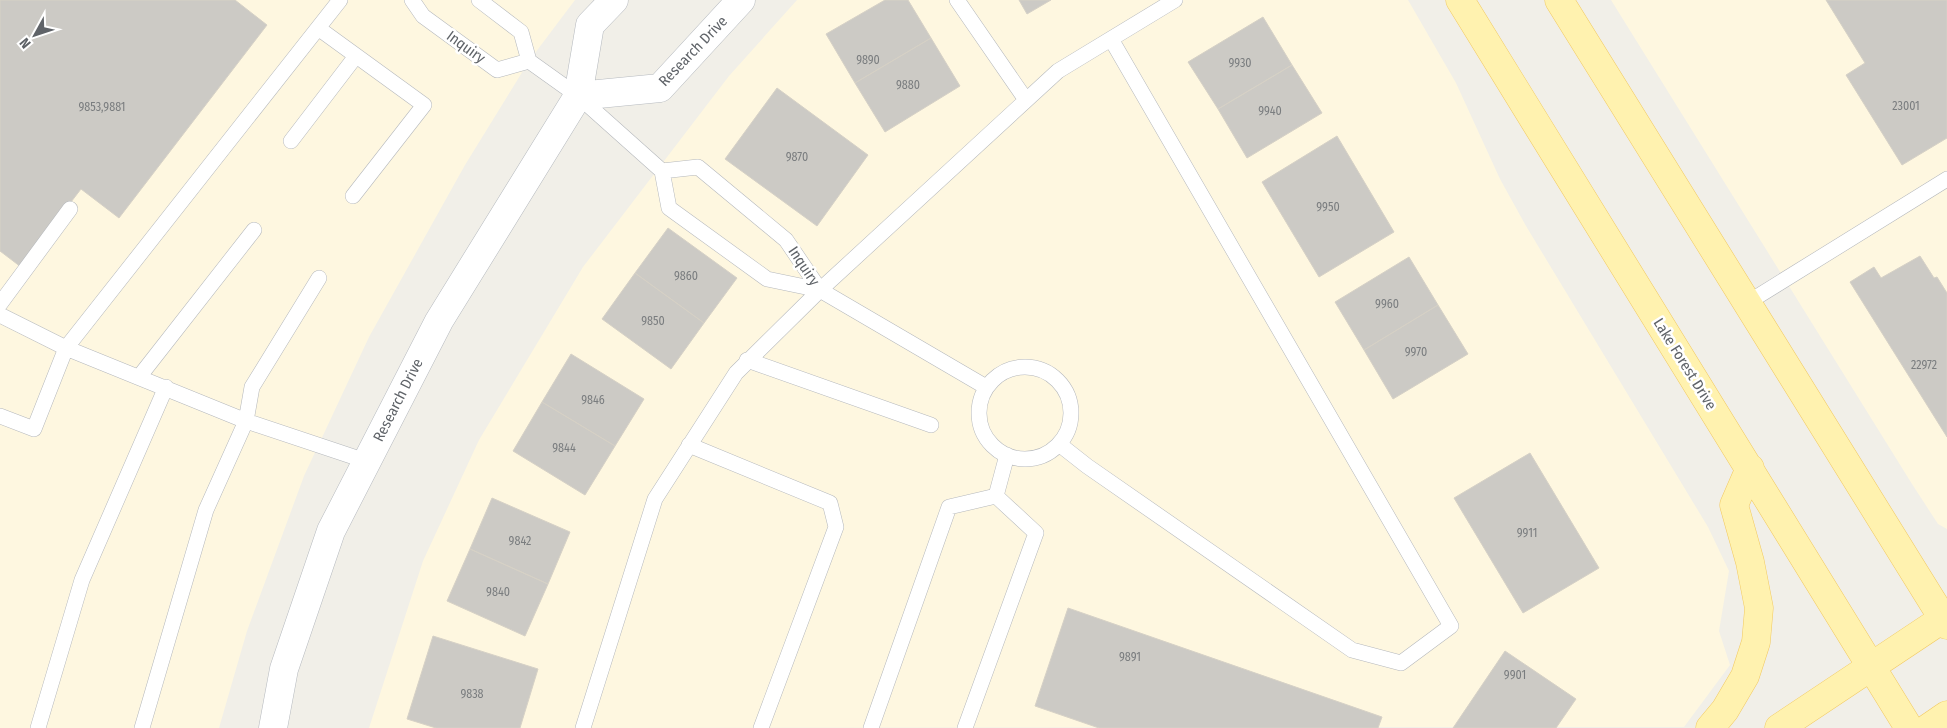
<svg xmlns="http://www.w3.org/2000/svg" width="1947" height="728" viewBox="0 0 1947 728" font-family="'Fira Sans Condensed',sans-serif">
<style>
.commercial{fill:#fef7e0}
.building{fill:#cccac5;stroke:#d6d1c6}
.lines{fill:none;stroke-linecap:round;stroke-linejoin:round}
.lane-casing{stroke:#b5b8bc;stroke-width:16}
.secondary-casing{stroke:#b6babf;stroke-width:29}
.primary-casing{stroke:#f2c960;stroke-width:29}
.lane{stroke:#fff;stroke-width:15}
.secondary{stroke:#fff;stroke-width:28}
.primary{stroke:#fff2af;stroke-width:28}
.labels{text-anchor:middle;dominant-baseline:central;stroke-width:5;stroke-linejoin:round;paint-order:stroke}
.number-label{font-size:12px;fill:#7a7d7f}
.street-label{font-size:15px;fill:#5f6368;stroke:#fff}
</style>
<rect width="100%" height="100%" fill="#f1efe8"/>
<path class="commercial" d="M0 0H575L529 61 465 165 369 337 304 476 247 631 219 728H0Z
M797 0H1408L1456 83 1500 179 1526 226 1708 527 1729 571 1719 631 1730 665 1684 727 369 728 423 561 479 440 583 267 729 76Z
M1611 0H1947V529L1938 524 1912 484Z"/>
<path class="building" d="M0 0H235L267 25 119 218 81 189 21 267 0 251Z
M885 0H908L931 38 855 83 826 34Z
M1019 0H1051L1027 14Z
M1826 0H1947V138L1902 165 1846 75 1865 63Z
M1263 17 1292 65 1218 109 1188 62Z
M931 38 960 86 885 132 855 83Z
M1292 65 1322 113 1247 158 1218 109Z
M777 88 868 155 817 226 725 159Z
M1337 136 1394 232 1319 277 1262 182Z
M668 228 737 278 704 323 635 273Z
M1920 256 1934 278 1937 277 1947 293V437L1850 282 1874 267 1881 278Z
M1409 257 1438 305 1364 350 1335 302Z
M635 273 704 323 671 369 602 319Z
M1438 305 1468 354 1393 399 1364 350Z
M571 354 644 399 615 446 542 402Z
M542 402 615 446 585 495 513 451Z
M1530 453 1599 568 1523 613 1454 498Z
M492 498 570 532 548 584 470 549Z
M470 549 548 584 525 636 447 601Z
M1068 608 1382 717 1378 728H1099L1035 706Z
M433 636 538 669 520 728H436L407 719Z
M1505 651 1576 699 1556 728H1453Z"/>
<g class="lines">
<defs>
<path id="lane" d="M412 0 423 16 497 70 529 61
M479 0 521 32 529 61 578 96 662 171 669 208 767 279 820 290 986 387
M957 0 1026 100
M318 28 424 105 353 196
M291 141 356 56
M662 171 698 167 786 240 820 290
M1747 303 1947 179
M0 304 70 209
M0 315 66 348 246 421 366 461
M747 360 931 425
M979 413a46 46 0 1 1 92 0a46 46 0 1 1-92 0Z
M139 377 254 230
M0 416 34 429 66 348 340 0
M1059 444 1087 466 1352 650 1401 663 1451 626 1111 39
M689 445 830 503 836 527 761 728
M996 496 1007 455
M38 728 82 580 166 387
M142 728 206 510 246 421 252 387 319 278
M583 728 655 499 736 373 820 290 1058 71 1175 0
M871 728 949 507 996 496
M965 728 1036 533 996 496"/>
<path id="secondary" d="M578 96 660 88 741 0
M273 728 284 669 331 531 439 321 578 96 590 25 614 0"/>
<path id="primary" d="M1460 0 1909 728
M1559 0 1947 625
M1710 728 1725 710 1745 676 1756 642 1759 608 1750 562 1734 505 1750 468
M1779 728 1947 616
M1928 728 1947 715"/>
</defs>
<use href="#lane" class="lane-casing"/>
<use href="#secondary" class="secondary-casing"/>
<use href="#primary" class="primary-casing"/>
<use href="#lane" class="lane"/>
<use href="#secondary" class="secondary"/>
<use href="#primary" class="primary"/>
</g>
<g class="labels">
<g class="number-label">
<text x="868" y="60">9890</text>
<text x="1240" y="63">9930</text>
<text x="908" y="85">9880</text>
<text x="1906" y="106">23001</text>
<text x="102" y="107">9853,9881</text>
<text x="1270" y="111">9940</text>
<text x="797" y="157">9870</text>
<text x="1328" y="207">9950</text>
<text x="686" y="276">9860</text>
<text x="1387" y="304">9960</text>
<text x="653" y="321">9850</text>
<text x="1416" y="352">9970</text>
<text x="1924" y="365">22972</text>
<text x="593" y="400">9846</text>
<text x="564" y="448">9844</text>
<text x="1527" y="533">9911</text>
<text x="520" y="541">9842</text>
<text x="498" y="592">9840</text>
<text x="1130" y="657">9891</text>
<text x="1515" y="675">9901</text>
<text x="472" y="694">9838</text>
</g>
<g class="street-label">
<text transform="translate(466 47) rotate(36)">Inquiry</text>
<text transform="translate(693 51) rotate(-46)">Research Drive</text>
<text transform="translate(804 266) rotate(56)">Inquiry</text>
<text transform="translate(1685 364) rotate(58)">Lake Forest Drive</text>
<text transform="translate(398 400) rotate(-63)">Research Drive</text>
</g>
</g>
<g transform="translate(35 35) rotate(230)" stroke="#ffffff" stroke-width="4" paint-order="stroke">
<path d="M0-4L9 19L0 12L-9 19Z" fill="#5f6368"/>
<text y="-8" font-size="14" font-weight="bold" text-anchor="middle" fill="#5f6368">N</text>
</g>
</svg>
